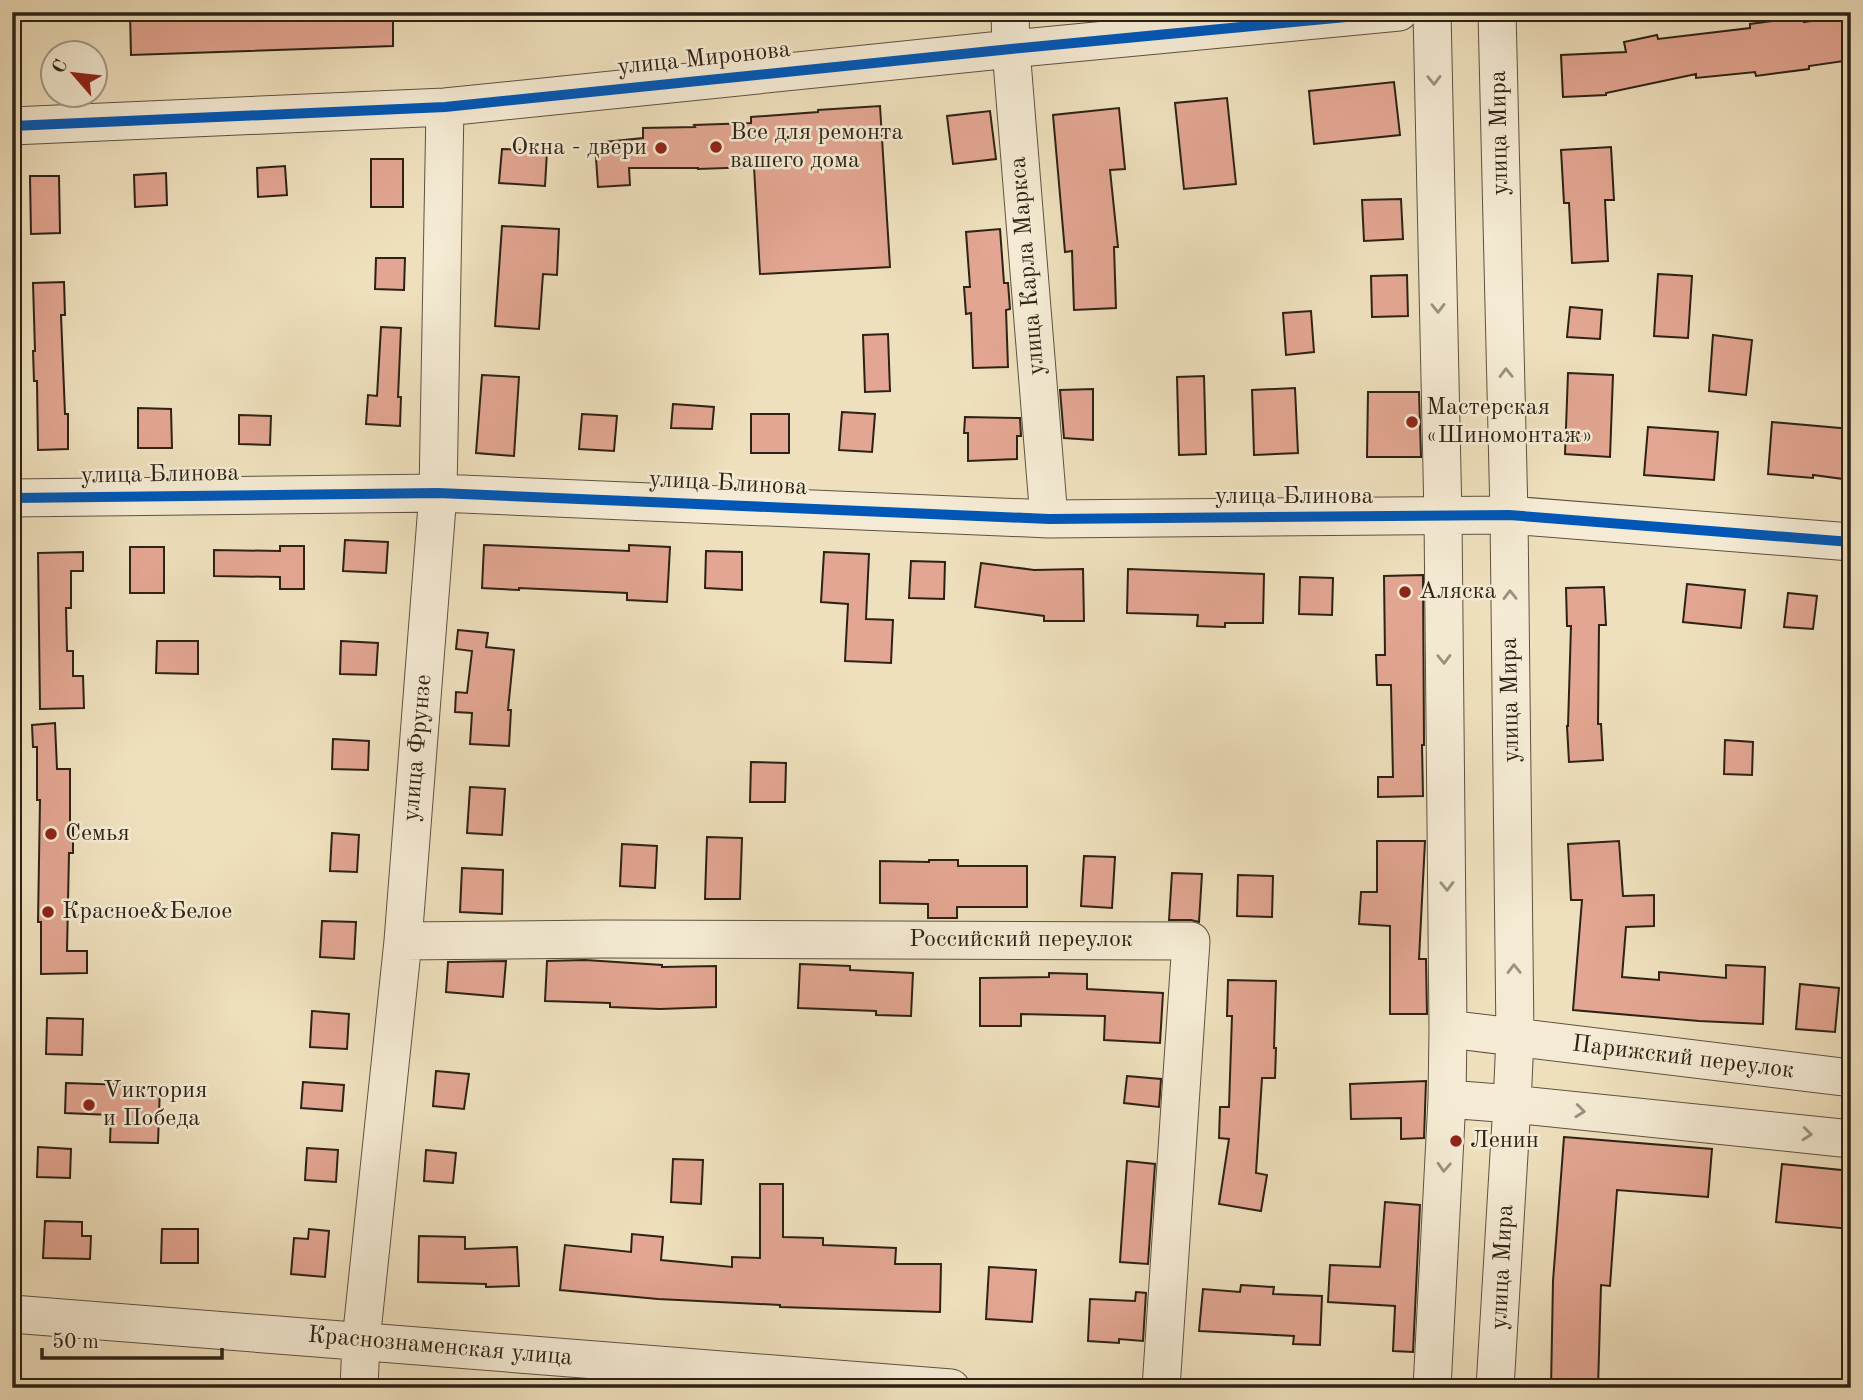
<svg xmlns="http://www.w3.org/2000/svg" width="1863" height="1400" viewBox="0 0 1863 1400" font-family="'Old Standard TT',serif">
<style>
.building{fill:#e3a692;stroke:#2d2216;stroke-width:2}
.lines{fill:none;stroke-linecap:round;stroke-linejoin:round}
.minor-casing{stroke:#5e5240;stroke-width:39}
.minor{stroke:#f5ebd4;stroke-width:37}
.cycleway-casing{stroke:#f5ebd4;stroke-width:15}
.cycleway{stroke:#0057b8;stroke-width:10}
.oneway{stroke:#9b917e}
.poi-dot{fill:#8f2418;stroke:#f5ebd4;stroke-width:2.5}
.labels{text-anchor:middle;dominant-baseline:central;stroke-width:5;stroke-linejoin:round;paint-order:stroke}
.street-label{font-size:24px;fill:#2d2216;stroke:#f5ebd4}
.poi-label{font-size:24px;fill:#2d2216;stroke:#f5ebd4;text-anchor:start}
</style>
<rect width="100%" height="100%" fill="#efe0bd"/>
<filter id="stains"><feTurbulence type="fractalNoise" baseFrequency=".00286" numOctaves="4"/><feColorMatrix values="0 0 0 0 .2 0 0 0 0 .09 0 0 0 0 .02 0 0 0 .5 -.17"/></filter>
<radialGradient id="worn" r=".72"><stop offset=".6" stop-color="#630" stop-opacity="0"/><stop offset="1" stop-color="#630" stop-opacity=".3"/></radialGradient>
<path class="building" d="M130 12H393V46L131 55Z
M1851 15V60L1809 66V69L1756 76 1755 72 1696 78V74L1606 93V95L1563 97 1561 55 1626 52 1624 42 1657 35 1658 39 1750 28V24L1803 17 1804 22Z
M1394 82 1400 135 1314 144 1309 91Z
M1227 98 1236 184 1184 189 1175 103Z
M880 106 890 267 760 274 754 167 698 169V168H629L630 185 598 187 595 143 643 138V128L695 127 694 125 751 123V117L818 112V110Z
M1119 108 1125 169 1110 170 1118 247H1114L1116 308 1074 310 1072 251 1065 252 1053 115Z
M990 111 996 159 953 164 947 116Z
M1611 147 1614 200H1605L1608 261 1572 263 1569 203H1564L1561 150Z
M502 149 547 151 545 186 499 183Z
M371 159H403V207H371Z
M285 166 287 195 258 197 257 168Z
M166 173 167 205 135 207 134 175Z
M30 176H59L60 233 31 234Z
M1401 199 1403 239 1364 241 1362 200Z
M502 226 559 229 557 275 543 274 539 329 495 326Z
M1000 229 1004 283H1008L1010 309 1006 310 1008 367 973 368 971 313 966 314 964 287H970L966 232Z
M376 258H405L404 290 375 289Z
M1658 274 1692 276 1688 338 1654 336Z
M1407 275 1408 316 1372 317 1371 276Z
M64 282 65 315H61L65 414H68V449L38 450 37 381H34L33 351H35L33 283Z
M1570 307 1602 310 1600 339 1567 337Z
M1311 311 1314 352 1286 355 1283 313Z
M381 327 401 328 398 397H401L400 426 366 424 368 395 377 396Z
M888 334 890 391 865 392 863 335Z
M1713 335 1752 340 1746 395 1709 391Z
M1568 373 1613 375 1610 457 1565 454Z
M482 375 519 377 514 456 476 453Z
M1204 376 1206 454 1179 455 1177 377Z
M1295 388 1298 453 1254 455 1252 390Z
M1093 389V440L1064 438 1060 390Z
M1368 392H1419L1421 457H1367Z
M673 404 714 407 712 429 671 428Z
M138 408 171 409 172 448H138Z
M842 412 875 414 872 452 839 450Z
M582 414 617 416 614 451 579 449Z
M751 414H789V453H751Z
M239 415 271 416 270 445 239 444Z
M965 417 1020 418 1021 436H1017V459L968 461V433H964Z
M1772 422 1851 429V480L1813 475V478L1768 474Z
M1648 427 1718 432 1714 480 1644 475Z
M345 540 388 542 386 573 343 571Z
M484 545 629 551V545L670 547 667 602 627 600V593L519 588V590L482 588Z
M280 546H304V589H280V577L214 576V550L280 551Z
M130 547H164V593H130Z
M706 551 742 552V590L705 588Z
M83 552V571H71V608H66L67 651H73V676H83L84 708 40 709 38 553Z
M824 552 869 554 866 619 893 620 891 663 845 661 848 604 821 602Z
M911 561 945 562 944 599 909 598Z
M981 563 1034 570 1083 569 1084 621H1044V616L975 607Z
M1128 569 1264 574 1263 623H1225V627L1197 626 1198 615 1127 613Z
M1423 575 1424 745H1422L1423 796 1378 797V777H1393L1391 685H1377L1376 655H1385L1384 576Z
M1300 577 1333 578 1332 615 1299 614Z
M1687 584 1745 590 1741 628 1683 622Z
M1604 587 1606 625H1599L1598 724H1601L1603 760 1569 762 1567 726H1568L1571 626H1567L1566 588Z
M1788 593 1817 596 1813 629 1784 627Z
M458 630 488 633 486 647 514 650 508 710H511L509 746 470 744 472 713 455 712 456 692 467 693 472 651 456 649Z
M157 641H198V674L156 673Z
M341 641 378 643 376 675 340 674Z
M55 723 57 769H70V826H73V853H69L67 951H87V973L41 974V922H38L40 800H37V747H33L32 725Z
M333 739 369 741 368 770 332 769Z
M1725 740 1753 742 1752 775 1724 774Z
M751 762 786 763 785 802H750Z
M470 787 505 789 502 835 467 833Z
M332 833 359 835 357 872 330 871Z
M707 837 742 838 740 899H705Z
M1377 841H1425L1419 959H1426L1427 1014H1390V926L1359 924 1361 892H1377Z
M1619 841 1623 896 1654 895V926L1626 927 1622 977 1659 980V972L1726 978V965L1765 967 1763 1024 1699 1021 1573 1010 1582 900H1571L1568 844Z
M622 844 657 846 655 888 620 886Z
M1084 856 1115 857 1112 908 1081 906Z
M929 860H958V866H1027V907H957V918H928V904L880 903V861L929 862Z
M462 868 503 870 502 914 460 912Z
M1172 873 1202 874 1199 922 1191 920H1169Z
M1238 875 1273 876 1272 917 1237 916Z
M322 921 356 922 354 959 320 957Z
M585 960 662 965V967L716 966V1007L660 1009 610 1007V1003L545 1001 547 961Z
M506 961 503 997 446 992 448 962Z
M800 964 850 966V970L913 973 911 1016 876 1015V1011L798 1008Z
M1049 973 1087 974V989L1163 993 1160 1043 1104 1040 1105 1016 1021 1014V1026H980V978L1049 977Z
M1228 980 1276 981 1274 1048H1276L1275 1078H1262L1256 1173 1267 1175 1261 1211 1219 1204 1229 1139 1219 1138 1220 1107H1229L1232 1016H1227Z
M1800 984 1839 988 1835 1032 1796 1029Z
M312 1011 349 1014 347 1049 310 1047Z
M47 1018 83 1019 82 1055 46 1054Z
M436 1071 469 1074 464 1109 433 1106Z
M1127 1076 1161 1079 1159 1107 1124 1103Z
M1426 1081 1424 1138 1401 1139V1118L1351 1119 1350 1084Z
M303 1082 344 1085 342 1111 301 1108Z
M66 1083 160 1086 158 1143 110 1142 111 1115 65 1113Z
M1564 1137 1712 1149 1708 1197 1617 1190 1610 1286 1601 1285 1598 1388H1551L1553 1281Z
M38 1147 71 1149 70 1178 37 1177Z
M307 1148 338 1150 336 1182 305 1180Z
M426 1150 456 1153 453 1183 424 1181Z
M673 1159 703 1160 701 1204 671 1202Z
M1127 1161 1155 1164 1148 1264 1120 1262Z
M1782 1164 1851 1171V1229L1776 1222Z
M760 1184H783V1237L823 1238V1245L896 1248 895 1264H941L940 1312 780 1307V1305L658 1299 560 1290 565 1245 631 1252 632 1234 663 1237 661 1260 732 1267V1257L760 1258Z
M1385 1202 1420 1205 1413 1352 1393 1351 1395 1306 1328 1302 1330 1265 1380 1267Z
M45 1221 82 1222V1236H91L90 1259 43 1258Z
M162 1229H198V1263H161Z
M309 1229 329 1231 325 1277 291 1274 294 1238 308 1239Z
M419 1236 465 1237V1249L517 1247 519 1286 486 1287V1284L418 1282Z
M989 1267 1036 1270 1032 1322 986 1319Z
M1241 1285 1274 1287 1273 1294 1322 1296 1320 1345 1293 1344 1294 1336 1199 1331 1203 1289 1240 1292Z
M1136 1292 1146 1293 1143 1341 1119 1339V1343L1088 1341 1090 1299 1135 1301Z"/>
<g class="lines">
<defs>
<path id="minor" d="M1010 12 1011 49 1049 519
M12 126 445 107 1011 49 1399 12
M12 498 438 493 1049 519 1509 515 1851 542
M403 941 605 939 1191 941 1161 1388
M1448 1029 1851 1078
M1447 1099 1512 1104 1851 1139
M12 1314 951 1388
M359 1388 361 1341 403 941 438 493 445 107
M1432 1388 1447 1099 1448 1029 1443 517 1432 12
M1495 1388 1512 1104 1515 1038 1509 515 1497 12"/>
</defs>
<use href="#minor" class="minor-casing"/>
<use href="#minor" class="minor"/>
<defs>
<path id="cycleway" d="M12 126 445 107 1011 49 1399 12
M12 498 438 493 1049 519 1509 515 1851 542"/>
</defs>
<use href="#cycleway" class="cycleway-casing"/>
<use href="#cycleway" class="cycleway"/>
</g>
<defs><path id="oneway-chevron" d="M-2-3.5L2.5 0L-2 3.5" fill="none" stroke-width="1.6" stroke-linecap="round" stroke-linejoin="round" transform="scale(1.75)"/></defs>
<g class="oneway">
<use href="#oneway-chevron" transform="translate(1434 80) rotate(89)"/>
<use href="#oneway-chevron" transform="translate(1438 308) rotate(89)"/>
<use href="#oneway-chevron" transform="translate(1506 373) rotate(-91)"/>
<use href="#oneway-chevron" transform="translate(1510 595) rotate(-91)"/>
<use href="#oneway-chevron" transform="translate(1444 659) rotate(89)"/>
<use href="#oneway-chevron" transform="translate(1447 886) rotate(89)"/>
<use href="#oneway-chevron" transform="translate(1514 969) rotate(-91)"/>
<use href="#oneway-chevron" transform="translate(1580 1111) rotate(6)"/>
<use href="#oneway-chevron" transform="translate(1807 1134) rotate(6)"/>
<use href="#oneway-chevron" transform="translate(1444 1167) rotate(93)"/>
</g>
<g class="poi-dot">
<circle cx="716" cy="147" r="7"/>
<circle cx="661" cy="148" r="7"/>
<circle cx="1412" cy="422" r="7"/>
<circle cx="1405" cy="592" r="7"/>
<circle cx="51" cy="834" r="7"/>
<circle cx="48" cy="912" r="7"/>
<circle cx="89" cy="1105" r="7"/>
<circle cx="1456" cy="1141" r="7"/>
</g>
<g class="labels">
<g class="street-label">
<text transform="translate(704 59) rotate(-6)">улица Миронова</text>
<text transform="translate(1500 133) rotate(-91)">улица Мира</text>
<text transform="translate(1028 266) rotate(-95)">улица Карла Маркса</text>
<text transform="translate(160 475) rotate(-1)">улица Блинова</text>
<text transform="translate(728 484) rotate(3)">улица Блинова</text>
<text x="1294" y="497">улица Блинова</text>
<text transform="translate(1511 700) rotate(-91)">улица Мира</text>
<text transform="translate(418 748) rotate(-85)">улица Фрунзе</text>
<text x="1021" y="940">Российский переулок</text>
<text transform="translate(1683 1058) rotate(7)">Парижский переулок</text>
<text transform="translate(1503 1267) rotate(-87)">улица Мира</text>
<text transform="translate(440 1347) rotate(5)">Краснознаменская улица</text>
</g>
<g class="poi-label">
<text x="730" y="133">Все для ремонта<tspan x="730" dy="28">вашего дома</tspan></text>
<text x="647" y="148" text-anchor="end">Окна - двери</text>
<text x="1426" y="408">Мастерская<tspan x="1426" dy="28">«Шиномонтаж»</tspan></text>
<text x="1419" y="592">Аляска</text>
<text x="65" y="834">Семья</text>
<text x="62" y="912">Красное&amp;Белое</text>
<text x="103" y="1091">Vиктория<tspan x="103" dy="28">и Победа</tspan></text>
<text x="1470" y="1141">Ленин</text>
</g>
</g>
<rect width="1863" height="1400" fill="none" stroke="#efe0bd" stroke-width="42"/>
<rect x="14" y="14" width="1835" height="1372" fill="none" stroke="#2d2216" stroke-width="3.5"/>
<rect x="21" y="21" width="1821" height="1358" fill="none" stroke="#2d2216" stroke-width="2"/>
<g transform="translate(74 74) rotate(298)"><circle r="33" fill="#f5ebd4" stroke="#a59b88" stroke-width="2"/>
<path d="M0-5L12 26L0 18L-12 26Z" fill="#8f2418"/>
<text y="-10" font-size="19" font-weight="bold" text-anchor="middle" fill="#2d2216">С</text>
</g>
<path d="M42 1348v10h180v-10" fill="none" stroke="#2d2216" stroke-width="3.5"/>
<text x="52" y="1348" font-size="21" fill="#2d2216" stroke="#f5ebd4" stroke-width="5" paint-order="stroke">50 m</text>
<rect width="100%" height="100%" filter="url(#stains)"/>
<rect width="100%" height="100%" fill="url(#worn)"/>
</svg>
